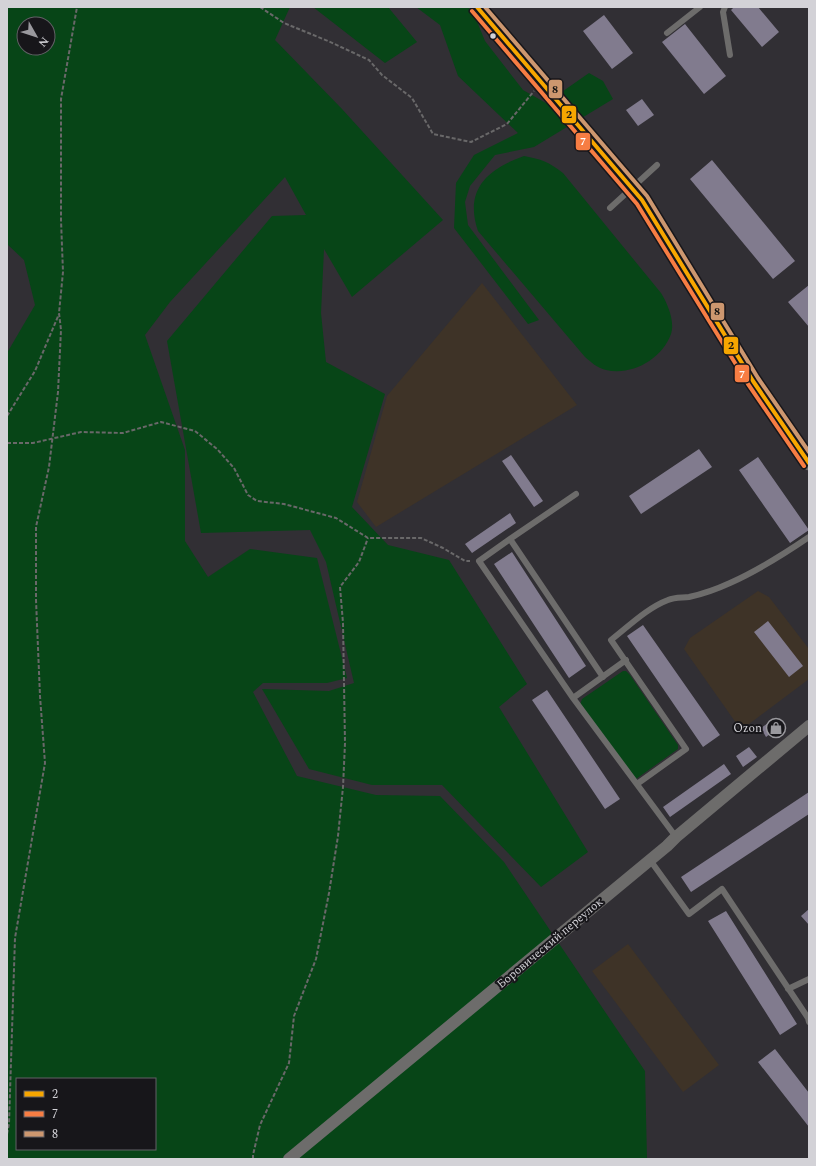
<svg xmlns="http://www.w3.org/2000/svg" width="816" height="1166" viewBox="0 0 816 1166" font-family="Spectral,serif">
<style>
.industrial{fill:#3e3327}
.green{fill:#074517;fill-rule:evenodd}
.building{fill:#817b8e}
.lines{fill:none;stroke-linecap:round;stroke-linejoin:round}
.path{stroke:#696869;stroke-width:2;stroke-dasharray:4 2;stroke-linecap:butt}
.service{stroke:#6d6c6b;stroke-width:6}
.minor{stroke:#6d6c6b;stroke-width:12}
.tertiary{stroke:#6d6c6b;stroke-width:15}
.bus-1-casing{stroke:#17161a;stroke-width:7}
.bus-2-casing{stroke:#17161a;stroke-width:7}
.bus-3-casing{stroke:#17161a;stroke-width:7}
.bus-1{stroke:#f7a600;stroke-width:4}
.bus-2{stroke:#f77d43;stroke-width:4}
.bus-3{stroke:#cd976f;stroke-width:4}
.bus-dot{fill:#d3d2d7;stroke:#17161a;stroke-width:1.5}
.labels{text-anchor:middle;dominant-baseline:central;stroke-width:4;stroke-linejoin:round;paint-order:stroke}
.poi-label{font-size:12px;fill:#d3d2d7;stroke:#17161a;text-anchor:end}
.street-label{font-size:12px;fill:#d3d2d7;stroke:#17161a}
.line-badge{stroke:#17161a;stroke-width:1.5}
.badge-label{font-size:11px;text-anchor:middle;font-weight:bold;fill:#fff}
.pale-badge-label{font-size:11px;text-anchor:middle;font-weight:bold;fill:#111}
</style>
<rect width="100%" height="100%" fill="#312f34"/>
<path class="industrial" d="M482 283 577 405 376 527 357 502 387 396Z
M758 591 769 597 809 649V679L741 730 684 649 690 638Z
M628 944 719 1065 683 1092 592 971Z"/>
<path class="green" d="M7 7H290L275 40 342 109 443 220 352 297 324 249 321 313 326 362 385 394 352 507 388 545 449 560 527 684 499 707 588 852 541 887 442 785H372L309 769 262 689 329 691 354 683 326 562 310 530 201 533 167 341 272 216 306 215 285 177 170 302 145 335 185 450V541L208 577 250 549 317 558 347 678 327 683H263L253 692 297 776 376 795 440 796 504 862 645 1071 647 1159H9L7 1157V353L35 305 24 260 7 244ZM24 24H48V48H24ZM17 1079H155V1149H17Z
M313 7H388L417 42 385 63Z
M416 7H471L485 41 523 90 546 103 589 73 603 81 613 99 534 147 495 155 470 186 465 202 468 225 539 320 528 324 454 228 456 183 474 155 518 133 458 76 440 25Z
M524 156C541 159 549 162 563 173L661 293C668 304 675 322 671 334 662 359 632 376 606 370 597 368 591 362 585 357L478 231C464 190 487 169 524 156Z
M623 671H626L630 675 678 745V749L636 779 580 705 582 699Z"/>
<path class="building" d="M734 7H758L779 32 762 47 731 10Z
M604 15 633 53 612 69 583 31Z
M685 24 726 76 704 94 662 42Z
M642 99 654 115 638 126 626 110Z
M712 160 795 261 773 279 690 179Z
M809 285V327L788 302Z
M699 449 712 467 641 514 629 496Z
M511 455 543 501 534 507 502 461Z
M758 457 809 530 790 543 739 470Z
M510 513 516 523 472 553 465 544Z
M512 552 586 666 569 678 494 564Z
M768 621 803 666 789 677 754 632Z
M643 625 720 735 703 747 627 636Z
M547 690 620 799 605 809 532 700Z
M774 719 779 727 766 737 761 728Z
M749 747 757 757 743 767 736 756Z
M724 764 731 774 670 817 663 807Z
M809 792V814L691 892 681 877Z
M809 909V925L801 916Z
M726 911 797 1024 780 1035 708 921Z
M775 1049 809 1093V1127L758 1062Z"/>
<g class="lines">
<path class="path" d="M260 7 284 23 328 41 369 60 382 75 412 98 433 134 471 142 507 124 534 91
M7 416 35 371 59 314
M7 443H33L81 432 123 433 161 422 195 431 217 449 234 468 248 495 257 501 284 504 336 518 368 538H421L443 548 465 561H470
M7 1134 9 1124 15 938 45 763 40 696 36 600V527L49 467 58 392 61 330 59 313 63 272 61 220V99L77 7
M253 1159V1155L260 1125 289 1063 294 1016 316 959 329 893 338 836 343 787 345 743 343 623 340 587 359 562 368 538"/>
<path class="service" d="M725 7 723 12 730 55
M667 33 700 7
M610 208 657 165
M510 539 603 677
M626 660 573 698 676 837
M573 698 479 561 510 539 576 494
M637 784 686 749 611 640C629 626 647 608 668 600 675 597 683 598 689 597 703 594 717 589 730 583 757 571 784 554 809 537
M650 860 689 914 722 889 808 1018 809 1022
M788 989 809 979"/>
<path class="minor" d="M289 1159 667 846 676 837 809 726"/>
<path class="tertiary" d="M477 7 642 200 753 381 809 463"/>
<defs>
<path id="bus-1" d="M477 7 642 200 753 381 809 463"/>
<path id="bus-2" d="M472 11 637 204 748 384 804 466"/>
<path id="bus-3" d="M485 7 647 196 758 378 809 452"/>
</defs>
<use href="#bus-1" class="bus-1-casing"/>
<use href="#bus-2" class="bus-2-casing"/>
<use href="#bus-3" class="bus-3-casing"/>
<use href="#bus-1" class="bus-1"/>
<use href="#bus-2" class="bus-2"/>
<use href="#bus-3" class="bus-3"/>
</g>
<defs>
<symbol id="shop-ring" viewBox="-11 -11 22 22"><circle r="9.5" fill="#17161a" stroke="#9a999e" stroke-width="1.5"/><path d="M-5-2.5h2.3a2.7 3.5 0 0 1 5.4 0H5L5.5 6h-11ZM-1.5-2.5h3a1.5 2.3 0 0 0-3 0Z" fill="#9a999e"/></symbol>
</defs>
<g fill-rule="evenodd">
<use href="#shop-ring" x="765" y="717" width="22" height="22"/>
</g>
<circle class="bus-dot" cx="493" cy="36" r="3.5"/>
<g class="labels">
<g class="poi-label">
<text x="762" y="728">Ozon</text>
</g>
<g class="street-label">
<text transform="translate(550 943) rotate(-40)">Боровический переулок</text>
</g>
</g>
<g class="line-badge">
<rect x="548" y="79" width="15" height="20" rx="4" fill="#cd976f"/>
<rect x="561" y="105" width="16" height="19" rx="4" fill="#f7a600"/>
<rect x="575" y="132" width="16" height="19" rx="4" fill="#f77d43"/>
<rect x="710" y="302" width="15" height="19" rx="4" fill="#cd976f"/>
<rect x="723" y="336" width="16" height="19" rx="4" fill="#f7a600"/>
<rect x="734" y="364" width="16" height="19" rx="4" fill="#f77d43"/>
</g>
<g class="badge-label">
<text x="583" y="145">7</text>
<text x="742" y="378">7</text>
</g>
<g class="pale-badge-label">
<text x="555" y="93">8</text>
<text x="569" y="118">2</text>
<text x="717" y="315">8</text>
<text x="731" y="349">2</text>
</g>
<rect width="816" height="1166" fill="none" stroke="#d3d2d7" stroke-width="16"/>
<rect x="16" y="1078" width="140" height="72" fill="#17161a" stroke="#626166"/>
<rect x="24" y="1091" width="20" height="6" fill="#f7a600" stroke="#626166"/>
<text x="52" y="1098" font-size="12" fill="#d3d2d7">2</text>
<rect x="24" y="1111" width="20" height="6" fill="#f77d43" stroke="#626166"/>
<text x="52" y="1118" font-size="12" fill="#d3d2d7">7</text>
<rect x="24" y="1131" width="20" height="6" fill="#cd976f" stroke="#626166"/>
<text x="52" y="1138" font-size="12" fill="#d3d2d7">8</text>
<g transform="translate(36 36) rotate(129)"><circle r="19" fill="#17161a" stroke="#626166"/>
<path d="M0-3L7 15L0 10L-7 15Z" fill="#9a999e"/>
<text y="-6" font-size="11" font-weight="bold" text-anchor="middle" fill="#d3d2d7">N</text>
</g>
</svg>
